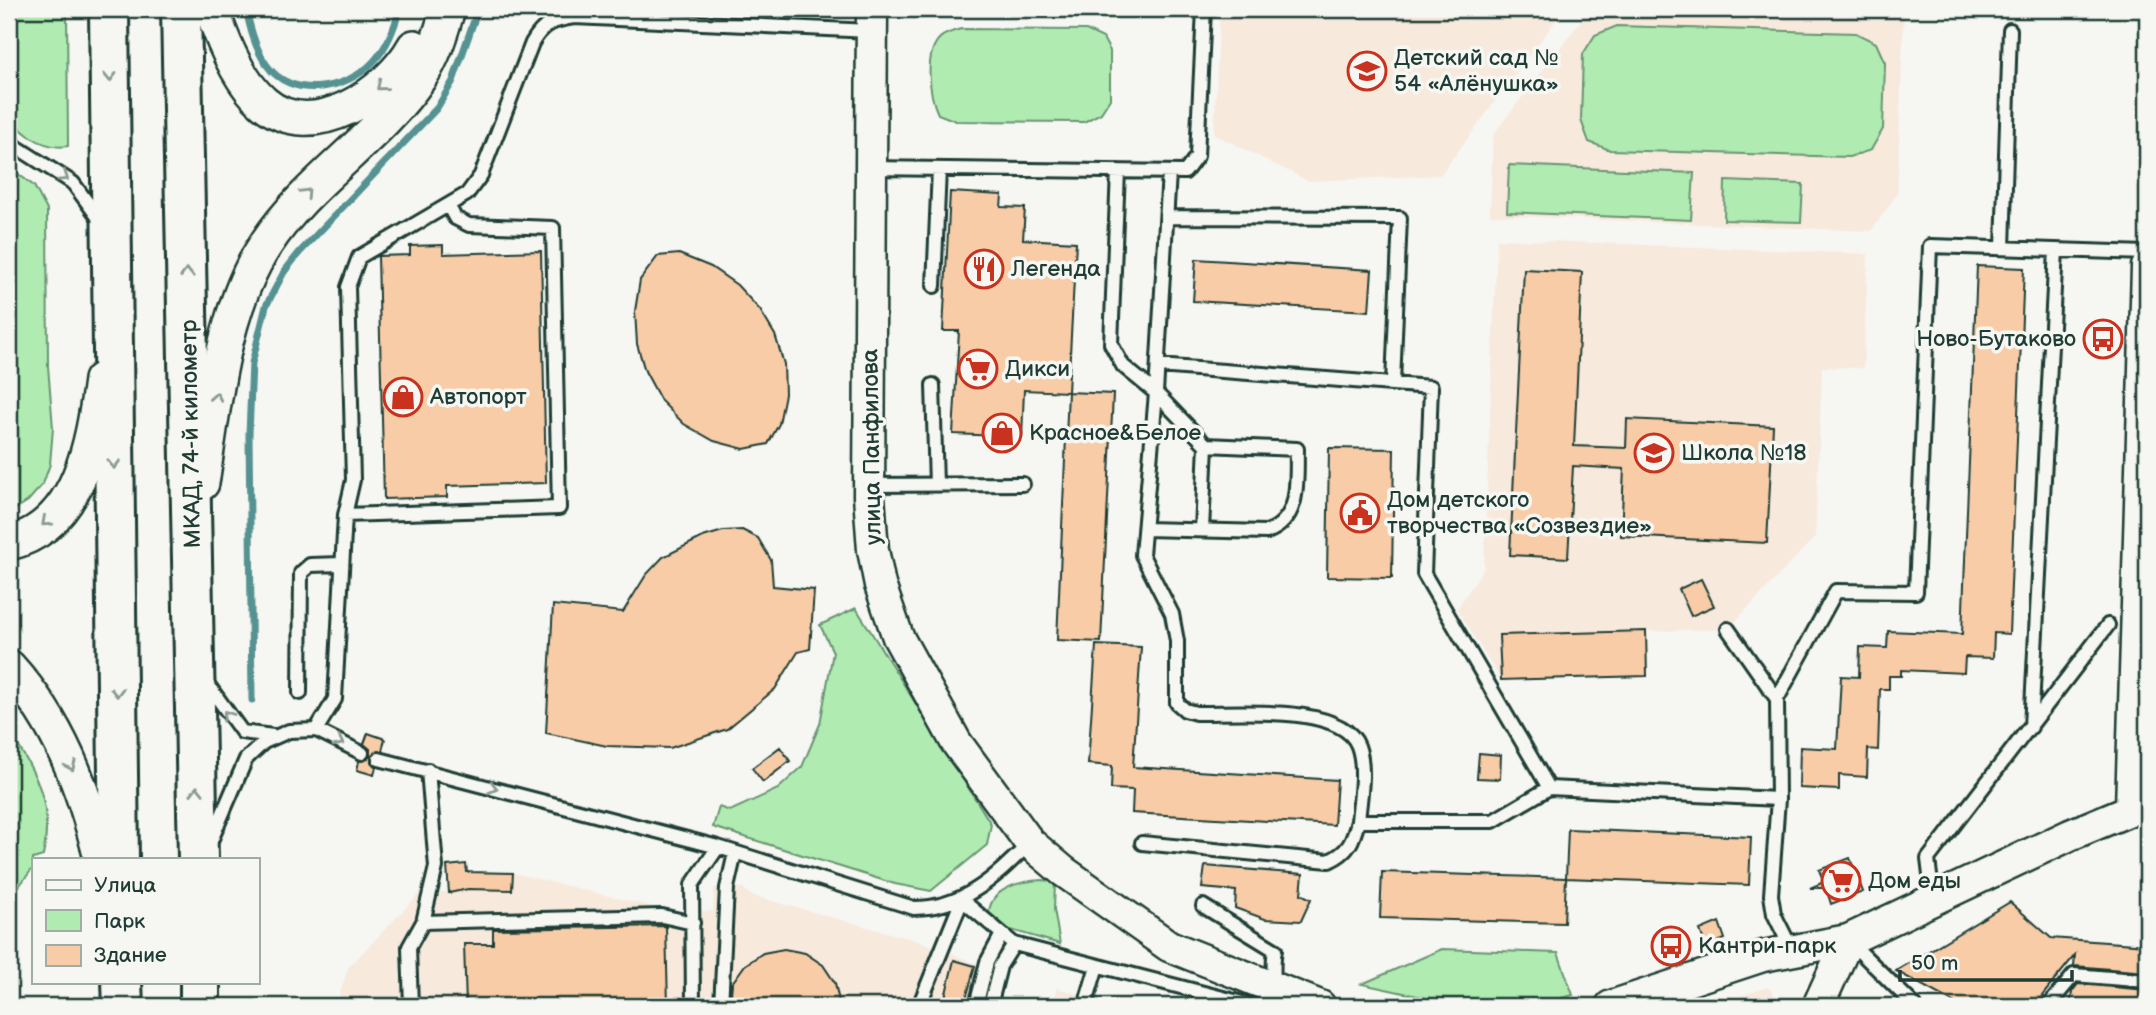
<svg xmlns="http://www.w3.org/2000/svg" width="2156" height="1015" viewBox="0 0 2156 1015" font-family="'Balsamiq Sans',sans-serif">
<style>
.built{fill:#f7e9dc}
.green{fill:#b0ebb1;stroke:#689472;stroke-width:2}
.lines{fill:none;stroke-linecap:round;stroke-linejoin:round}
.stream{stroke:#549292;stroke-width:7}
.building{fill:#f8cca7;stroke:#1f3d34;stroke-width:2}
.service-casing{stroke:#1f3d34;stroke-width:18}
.tertiary-casing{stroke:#1f3d34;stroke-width:35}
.secondary-casing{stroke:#1f3d34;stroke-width:38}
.trunk-casing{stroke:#1f3d34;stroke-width:44}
.service{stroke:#f6f6f2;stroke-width:12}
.tertiary{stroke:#f6f6f2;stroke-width:30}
.secondary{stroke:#f6f6f2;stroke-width:33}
.trunk{stroke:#f6f6f2;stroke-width:38}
.oneway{stroke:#8a9a93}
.labels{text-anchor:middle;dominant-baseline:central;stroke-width:7;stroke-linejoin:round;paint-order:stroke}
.poi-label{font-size:23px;fill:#1f3d34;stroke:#f6f6f2;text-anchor:start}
.street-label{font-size:23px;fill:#1f3d34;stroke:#f6f6f2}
</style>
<rect width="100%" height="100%" fill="#f6f6f2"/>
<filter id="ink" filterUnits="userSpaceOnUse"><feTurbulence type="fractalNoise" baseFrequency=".0143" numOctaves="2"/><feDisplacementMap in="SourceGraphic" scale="14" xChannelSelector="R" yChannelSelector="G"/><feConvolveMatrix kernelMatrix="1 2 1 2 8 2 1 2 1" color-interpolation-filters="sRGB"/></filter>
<g filter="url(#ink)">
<path class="built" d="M1220 9H1564L1440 175 1308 181 1214 134Z
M1590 9H1904L1897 194 1871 231 1490 215 1493 135Z
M1497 239 1868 254 1863 368 1822 367 1815 537 1728 629 1500 635 1501 680 1457 609 1484 568Z
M479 872 513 873 675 912 713 911 714 888H743L750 895 922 942 992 970 983 1006H336L348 968 419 894 478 890Z
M1768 987 1781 1006H1710Z
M1057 988 1119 1006H1052Z"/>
<path class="green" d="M9 9H67L68 146C45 150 14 132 9 108 4 82 9 36 9 9Z
M1617 26 1856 33 1876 43 1885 63 1883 129 1871 150 1849 157 1610 150 1589 142 1581 120 1583 54 1595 35Z
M961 29 1086 30 1103 38 1110 51V99L1101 113 1084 122 956 121 938 114C929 95 924 53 940 38 945 33 955 31 961 29Z
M1509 165 1694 173 1691 220 1507 212Z
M9 167 34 186 47 210 48 366 53 428 50 464 43 484 28 501 9 513Z
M1725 181 1803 184 1801 222 1724 220Z
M856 608 991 824 987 845 931 891 895 884 713 827 719 807 730 811 778 789 802 767 820 724 833 652 820 625Z
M9 730C36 775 54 802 43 856L33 859V868L9 899Z
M1043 880 1055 882 1054 909 1060 944 994 925 989 921C985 889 1019 881 1043 880Z
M1442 949 1558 953 1573 995 1532 1006H1464L1362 984Z"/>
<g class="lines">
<path class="stream" d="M246 9C250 28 255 48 266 64 291 101 348 90 374 61 388 46 394 28 400 9
M252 700 249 434 252 363 266 306 284 272 299 253 437 108 453 81 478 9"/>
</g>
<path class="building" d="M950 192 1002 195 1001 207 1025 208 1023 239 1076 242 1068 392 1024 390 1022 437 953 434 959 331H943Z
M443 245V254L541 251 546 483 447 486V497L384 499 378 256 410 255V246Z
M679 254 711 267 737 285 760 310 775 335 784 364 785 394 779 424 768 444 744 449 714 441 684 424 661 401 645 371 637 344 635 311 640 280 658 256Z
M1196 259 1372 270 1369 311 1193 301Z
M1977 266 2024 268 2009 634 1994 633 1993 658 1965 657 1964 673 1901 670V676H1889V689H1880L1878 750 1868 749 1867 777 1839 775V790L1799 788 1800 747 1837 749 1841 676 1859 677 1860 647 1887 648 1888 631 1962 634Z
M1524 269 1582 272 1574 446 1626 448 1627 419 1773 426 1767 543 1621 536 1624 469 1573 466 1568 558 1510 555Z
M1068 392 1113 394 1101 642 1057 640Z
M1329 448 1394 449 1392 578 1327 577Z
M742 530 758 538 771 560 773 586 814 590 810 649 798 652 775 689 727 729 670 748 607 746 546 733 553 605 623 612 646 575 663 557 703 537 723 531Z
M1701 579 1714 606 1691 616 1679 589Z
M1646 631 1647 676 1501 680 1499 635Z
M1096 645 1141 647 1133 767 1337 780 1334 825 1132 813 1133 790 1111 789 1112 766 1088 764Z
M368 733 385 739 382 751 371 756V762L376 767 374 775 357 770 359 761 370 756V749L364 744Z
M780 747 790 761 763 782 752 768Z
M1479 753 1501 755 1500 779 1477 778Z
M1568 829 1751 837 1749 885 1566 878Z
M1850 858 1863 892 1831 904 1826 888H1810L1824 882 1819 870Z
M466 864 467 872 513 873 512 890 468 889 449 893 447 866Z
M1205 866 1303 874 1301 894 1311 899 1301 921 1265 919 1235 908 1236 891 1202 888Z
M1382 872 1566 878 1564 923 1380 918Z
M2010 902 2051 938 2147 945V972L2074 966 2075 955 2034 1006H1960L1896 971Z
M1719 922 1725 939 1706 947 1700 930Z
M666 926 668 1006H466L464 944H493V929Z
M784 949 805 953 823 965 835 983 840 1006H730L732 983 745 965 763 953Z
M954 960 975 966 964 1006H943Z
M2078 984 2147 990V1006H2070L2072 992Z"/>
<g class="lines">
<defs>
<path id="service" d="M9 138 15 146 73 183 98 217
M869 168 1185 172 1197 156 1204 9
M1118 171 1111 344 1123 366 1156 393 1142 555 1172 614 1177 641V703L1185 710 1196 713C1234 714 1342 703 1358 746 1366 768 1360 798 1358 821H1493L1549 788 1778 799
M1169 217 1400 218 1393 383
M2003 248 2010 30
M934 286 939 169
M1158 366 1431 387 1424 574 1549 788
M933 385 936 485
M870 485 1023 484
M345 515 559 508 553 228 469 225 455 218 448 205
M1145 529 1267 532C1302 519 1296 480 1297 449L1206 445 1156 393 1169 172
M1202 530 1206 445
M1728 629 1777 699
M206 682 242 732 273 736
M300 693 301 573 310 565 342 564
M2031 727 2056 250
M316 730 335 699 345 515 353 480 348 287 359 257 467 194 481 175 532 43C543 24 553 20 574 17L870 31
M379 759 718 847 914 908C964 908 995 877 1029 844
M210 843 246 759 264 742 289 731 316 730 362 753
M1142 843 1329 861C1349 852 1353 841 1358 821
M1933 900 1928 859 2108 625
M1203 906 1275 950C1271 970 1277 987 1271 1006
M423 922 662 916 693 923
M1848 940 1915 1006
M1792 950 1774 914 1771 895 1778 799 1777 699 1836 591 1916 592 1930 246 2147 253
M411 1006 409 947 423 922 436 867 428 770
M693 1006 692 885 718 847
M721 1006 727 888 735 853
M919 1006 962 900 1014 944 1254 1006
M976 1006 987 962 1002 934
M990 1006 1000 966 1014 944
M1085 1006 1097 966
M2048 1006 2074 975 2147 981"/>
<path id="tertiary" d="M872 9 869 496 873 550 880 585 898 637 956 742 1030 843 1063 871 1169 946 1320 1006
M2131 808 2147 267
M1611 1006 1763 956 1848 940 2070 835 2147 803
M1818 1006 1848 940"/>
<path id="secondary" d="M212 9C222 40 238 81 264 103 313 145 389 92 414 47
M202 483C214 407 222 310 266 244 308 180 377 140 420 77 434 57 441 32 448 9
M9 543C80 526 93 441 101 380
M9 667C59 722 84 788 101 859"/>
<path id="trunk" d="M109 9 119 859
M181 9 198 859
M122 982 123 1006
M200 982V1006"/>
</defs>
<use href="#service" class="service-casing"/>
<use href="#tertiary" class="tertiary-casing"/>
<use href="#secondary" class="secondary-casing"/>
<use href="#trunk" class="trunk-casing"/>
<use href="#service" class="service"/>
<use href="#tertiary" class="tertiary"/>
<use href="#secondary" class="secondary"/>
<use href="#trunk" class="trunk"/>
</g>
<defs><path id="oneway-chevron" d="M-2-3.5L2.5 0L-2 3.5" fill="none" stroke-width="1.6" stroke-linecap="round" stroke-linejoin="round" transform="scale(1.75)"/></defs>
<g class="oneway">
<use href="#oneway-chevron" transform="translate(110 77) rotate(89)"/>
<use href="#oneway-chevron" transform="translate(381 86) rotate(141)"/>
<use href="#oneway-chevron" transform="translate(64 177) rotate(34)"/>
<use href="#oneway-chevron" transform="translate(306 193) rotate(-47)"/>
<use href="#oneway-chevron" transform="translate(187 273) rotate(-91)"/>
<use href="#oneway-chevron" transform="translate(216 397) rotate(-80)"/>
<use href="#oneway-chevron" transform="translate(114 464) rotate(89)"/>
<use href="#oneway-chevron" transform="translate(46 522) rotate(138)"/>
<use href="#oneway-chevron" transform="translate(117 692) rotate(89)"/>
<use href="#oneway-chevron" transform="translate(227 715) rotate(-124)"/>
<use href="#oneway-chevron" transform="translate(339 742) rotate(27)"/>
<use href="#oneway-chevron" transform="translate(71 766) rotate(66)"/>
<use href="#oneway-chevron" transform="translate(493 788) rotate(15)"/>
<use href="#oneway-chevron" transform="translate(197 791) rotate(-91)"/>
</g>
</g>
<defs>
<symbol id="school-ring" viewBox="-11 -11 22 22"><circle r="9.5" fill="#f6f6f2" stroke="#c8321e" stroke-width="1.5"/><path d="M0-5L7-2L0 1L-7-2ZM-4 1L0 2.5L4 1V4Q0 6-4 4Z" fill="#c8321e"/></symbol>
<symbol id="restaurant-ring" viewBox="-11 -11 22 22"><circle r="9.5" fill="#f6f6f2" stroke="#c8321e" stroke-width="1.5"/><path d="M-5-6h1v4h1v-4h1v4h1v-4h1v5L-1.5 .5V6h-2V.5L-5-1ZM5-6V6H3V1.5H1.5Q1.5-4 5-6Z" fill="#c8321e"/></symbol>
<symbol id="bus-ring" viewBox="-11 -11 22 22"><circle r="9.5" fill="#f6f6f2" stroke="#c8321e" stroke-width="1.5"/><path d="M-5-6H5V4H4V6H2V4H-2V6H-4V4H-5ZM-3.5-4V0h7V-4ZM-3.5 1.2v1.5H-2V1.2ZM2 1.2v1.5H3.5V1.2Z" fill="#c8321e"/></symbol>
<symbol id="supermarket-ring" viewBox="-11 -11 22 22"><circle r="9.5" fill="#f6f6f2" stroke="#c8321e" stroke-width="1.5"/><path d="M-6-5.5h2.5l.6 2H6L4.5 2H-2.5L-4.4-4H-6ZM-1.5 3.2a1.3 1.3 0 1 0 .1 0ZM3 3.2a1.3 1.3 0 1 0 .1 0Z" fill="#c8321e"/></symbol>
<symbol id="shop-ring" viewBox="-11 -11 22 22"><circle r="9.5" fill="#f6f6f2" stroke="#c8321e" stroke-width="1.5"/><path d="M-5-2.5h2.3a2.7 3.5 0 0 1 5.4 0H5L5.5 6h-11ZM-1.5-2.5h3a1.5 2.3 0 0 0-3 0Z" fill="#c8321e"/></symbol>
<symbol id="civic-ring" viewBox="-11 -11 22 22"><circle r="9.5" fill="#f6f6f2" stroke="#c8321e" stroke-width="1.5"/><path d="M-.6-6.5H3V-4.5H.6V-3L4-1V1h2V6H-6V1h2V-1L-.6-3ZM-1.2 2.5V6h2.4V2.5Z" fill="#c8321e"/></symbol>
</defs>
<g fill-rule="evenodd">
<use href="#school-ring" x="1345" y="49" width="44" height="44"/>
<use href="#restaurant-ring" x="962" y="247" width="44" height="44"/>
<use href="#bus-ring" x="2081" y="317" width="44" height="44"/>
<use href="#supermarket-ring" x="956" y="347" width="44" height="44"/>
<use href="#shop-ring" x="381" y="375" width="44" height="44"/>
<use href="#shop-ring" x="980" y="411" width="44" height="44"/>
<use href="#school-ring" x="1632" y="431" width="44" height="44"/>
<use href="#civic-ring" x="1338" y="491" width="44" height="44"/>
<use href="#supermarket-ring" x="1819" y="859" width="44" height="44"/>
<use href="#bus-ring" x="1649" y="924" width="44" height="44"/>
</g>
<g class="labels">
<g class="poi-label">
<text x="1394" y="58">Детский сад №<tspan x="1394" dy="26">54 «Алёнушка»</tspan></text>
<text x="1011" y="269">Легенда</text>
<text x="2076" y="339" text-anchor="end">Ново-Бутаково</text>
<text x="1005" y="369">Дикси</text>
<text x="430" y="397">Автопорт</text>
<text x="1029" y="433">Красное&amp;Белое</text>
<text x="1681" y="453">Школа №18</text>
<text x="1387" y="500">Дом детского<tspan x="1387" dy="26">творчества «Созвездие»</tspan></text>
<text x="1868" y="881">Дом еды</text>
<text x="1698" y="946">Кантри-парк</text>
</g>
<g class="street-label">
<text transform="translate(191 434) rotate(-91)">МКАД, 74-й километр</text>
<text transform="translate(872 447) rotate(-91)">улица Панфилова</text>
</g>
</g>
<rect width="2156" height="1015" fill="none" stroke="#f6f6f2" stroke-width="35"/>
<rect x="18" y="18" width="2121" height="980" fill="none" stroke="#1f3d34" stroke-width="2.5" filter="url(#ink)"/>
<rect x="32" y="858" width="228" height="126" fill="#f6f6f2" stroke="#a0aca6" stroke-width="2"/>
<rect x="46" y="880" width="35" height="10" fill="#f6f6f2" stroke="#a0aca6" stroke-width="2"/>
<text x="94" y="892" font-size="21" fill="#1f3d34">Улица</text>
<rect x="46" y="910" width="35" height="21" fill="#b0ebb1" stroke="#a0aca6" stroke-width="2"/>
<text x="94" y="928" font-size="21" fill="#1f3d34">Парк</text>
<rect x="46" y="945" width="35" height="21" fill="#f8cca7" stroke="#a0aca6" stroke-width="2"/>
<text x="94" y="962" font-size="21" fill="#1f3d34">Здание</text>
<path d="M1900 970v10h172v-10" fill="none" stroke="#1f3d34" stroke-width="3.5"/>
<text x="1911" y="970" font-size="21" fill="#1f3d34" stroke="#f6f6f2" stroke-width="5" paint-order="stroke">50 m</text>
</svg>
